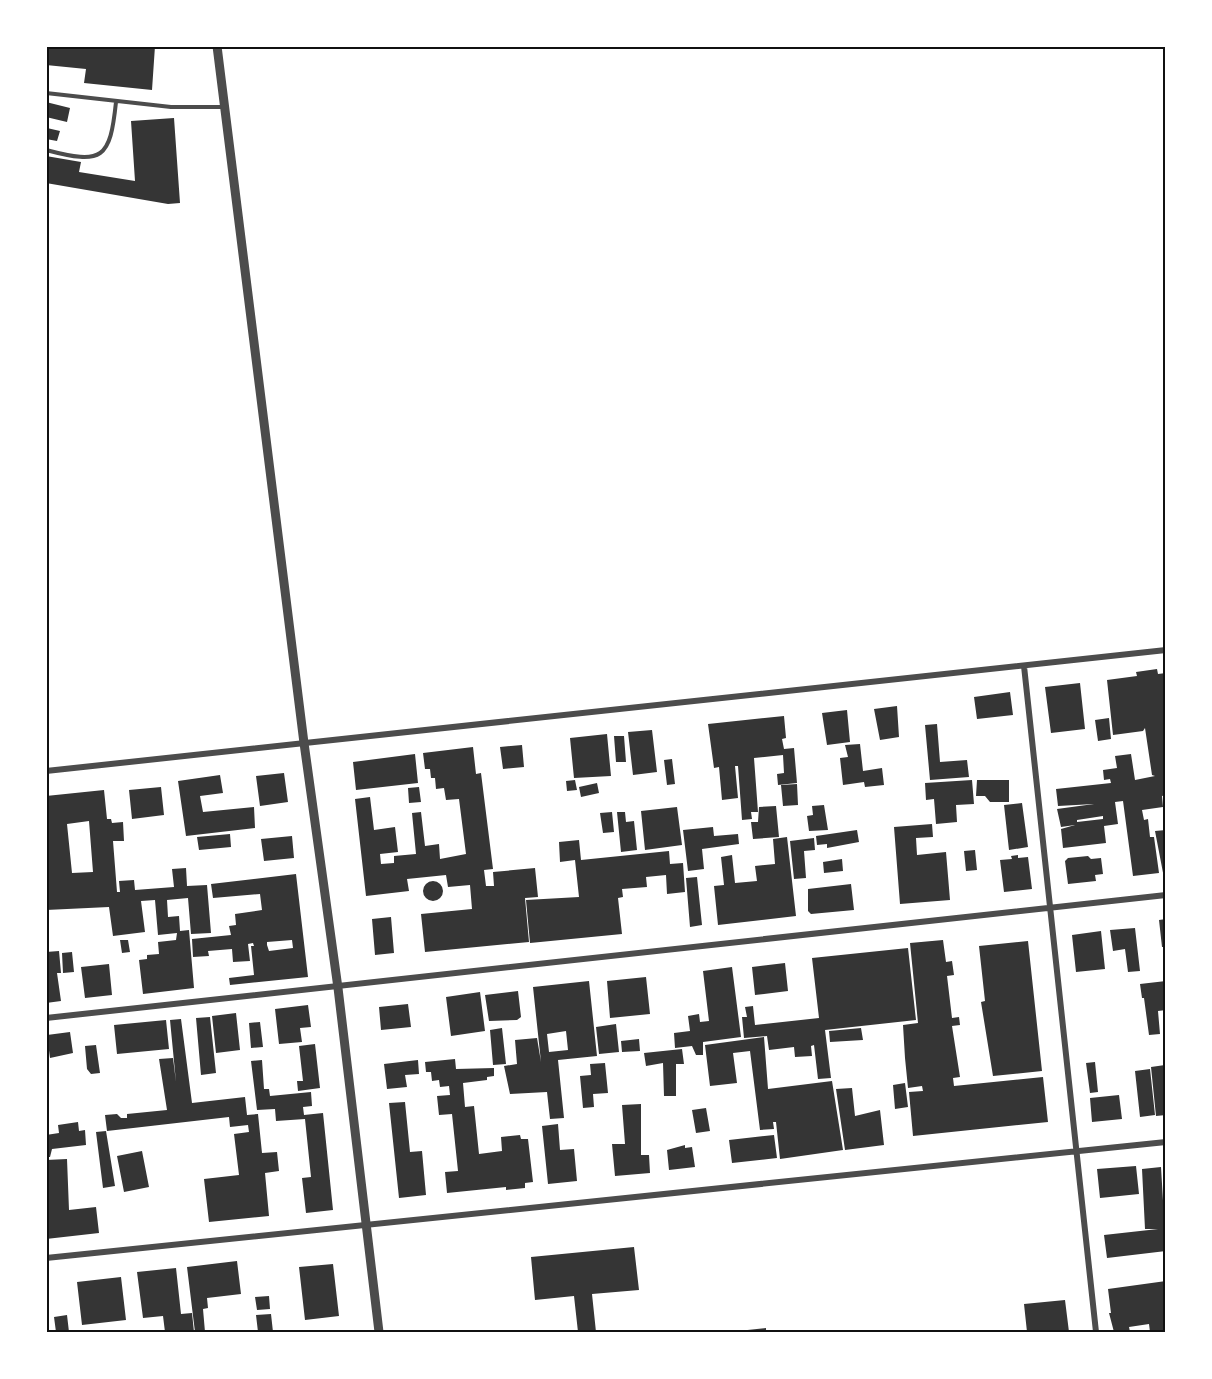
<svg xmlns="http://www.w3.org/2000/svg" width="1212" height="1379" viewBox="0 0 1212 1379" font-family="Roboto,sans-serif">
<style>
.building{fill:#353535;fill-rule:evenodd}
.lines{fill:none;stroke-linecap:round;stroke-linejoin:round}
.service{stroke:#4c4c4c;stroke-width:4}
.minor{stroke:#4c4c4c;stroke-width:6}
.tertiary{stroke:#4c4c4c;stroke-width:9}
.neatline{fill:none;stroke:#111;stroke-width:2}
</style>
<rect width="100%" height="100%" fill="#fff"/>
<path class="building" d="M46 46H155L152 90 84 83 86 69 46 65Z
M46 102 70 108 67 122 46 117Z
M174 118 180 203 168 204 46 183V156L81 162 79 172 135 181 131 121Z
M47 128 60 131 57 141 46 139Z
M1157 669 1158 674 1166 673V795L1162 796 1163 807 1142 810 1144 820 1148 819 1150 837H1154L1159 873 1133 876 1123 801 1115 802 1118 824 1104 826 1106 843 1063 848 1061 829 1075 825 1061 827 1057 809 1094 804 1058 806 1056 789 1111 783 1110 779 1104 780 1103 770 1117 768 1115 756 1131 754 1135 780 1155 776 1152 775 1145 728 1143 731 1113 735 1107 680 1137 676 1136 672ZM1103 816V819L1077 822V820Z
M1080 683 1085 729 1051 733 1045 687Z
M1010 692 1013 715 977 719 974 697Z
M897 706 899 737 880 740 874 709Z
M847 710 850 742 827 745 822 713Z
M784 716 786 738 782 739 784 749 794 748 797 783 778 785 777 774 784 773 783 755 754 758 758 812H751L752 819 742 820 738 766H735L738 798 722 800 719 767 714 768 708 724Z
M1109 718 1111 739 1098 741 1095 720Z
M937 724 940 762 967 760 969 777 930 780 925 725Z
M652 730 657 772 633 775 628 732Z
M607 734 611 776 574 778 570 738Z
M614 736H624L626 762H616Z
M860 744 863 771 882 768 884 785 865 787 864 782 843 785 840 758 848 757 845 745Z
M522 745 524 767 503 769 500 747Z
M473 747 476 774 481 773 493 869 484 870 486 886H494L493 872 535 868 538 897 525 898 529 942 425 952 421 914 472 909 470 885 448 887 446 875 407 879 409 891 366 896 355 799 370 797 374 830 395 827 398 852 380 854 381 864 394 863V856L416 854 412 813 421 812 425 846 439 844 440 859 466 854 459 799 446 800 444 788 436 789 435 778H431L430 769H425L423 753Z
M415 754 418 783 356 790 353 762Z
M672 759 675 784 667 785 664 760Z
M284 773 288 802 260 806 256 776Z
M220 775 223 793 200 796 203 812 254 807 255 828 186 836 178 781Z
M575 780 577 790 567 791 566 781Z
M972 780 974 804 956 805 957 822 936 824 934 799 926 800 925 783Z
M977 780H1009V802H990L985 796H976Z
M597 783 599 793 581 797 579 787Z
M797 784 798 805 783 806 781 785Z
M161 787 164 815 132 819 129 790Z
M419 787 421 802 409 803 408 788Z
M104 790 107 819H111L112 823 123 822 124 841H113L117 892H120L119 881 134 880 135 890 174 887 172 869 186 868 187 886 207 885 211 933 191 934 188 898 167 900 168 917 179 916 180 931 189 930 194 988 143 994 139 960 147 959V955L159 954 158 942 176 940 177 933 158 935 155 900 141 901 145 932 113 936 109 907 46 910V796ZM89 821 93 872 72 873 67 824Z
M1022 803 1028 847 1009 850 1004 805Z
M824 805 828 830 809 831 807 816 813 815 812 806Z
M776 806 779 837 753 839 751 822H758L759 807Z
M677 807 682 845 645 850 641 811Z
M612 812 614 832 603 833 600 813Z
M617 812H625L626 822 634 821 637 850 621 852Z
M932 824 933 837 916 838 917 855 946 852 950 900 900 904 894 827Z
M713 827 714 836 738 834 739 844 702 849 704 869 688 871 683 830Z
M857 830 859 842 827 848V844L817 845 816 836Z
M1166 830V878H1164L1155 831Z
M230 834 231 847 199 850 197 837Z
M292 836 294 858 264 861 261 839Z
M787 837 796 916 718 925 714 886 724 885 721 857 732 855 735 883 757 881 755 866 775 864 773 839Z
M814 838 815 850 804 851 806 878 794 879 790 841Z
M579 840 581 860 669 851 670 864 683 863 685 892 667 894 666 875 646 877 647 887 622 889 623 897 618 898 622 934 530 943 526 900 579 897 575 860 560 862 559 842Z
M975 850 977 870 966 871 964 851Z
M1018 855V858L1028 857 1032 889 1004 892 1000 860 1012 859 1011 856Z
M1088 856 1091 859 1101 858 1103 874 1095 875 1096 881 1068 884 1065 861 1068 858Z
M842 859 843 871 824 873 823 862Z
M296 874 308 977 230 985 229 978 254 975 251 946H254L253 943 248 944 250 961 233 962 232 949 208 951 209 956 193 957 192 939 231 935 229 926 236 925 235 914 262 910 260 894 213 898 211 884ZM292 940 293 948 269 951 267 945V942Z
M697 877 702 925 690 927 686 878Z
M423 891a10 10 0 1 1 20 0a10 10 0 1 1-20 0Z
M851 884 854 910 811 914 808 911V889Z
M391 917 394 953 375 955 372 919Z
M1166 919V947H1162L1159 920Z
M1135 928 1140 971 1128 972 1125 949 1113 951 1110 930Z
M1101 931 1105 969 1076 972 1072 935Z
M120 940H128L130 952 122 953Z
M943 940 946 962 952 961 954 975 947 976 952 1018 959 1017 960 1025 952 1026 960 1077 953 1078 954 1086 1043 1077 1048 1122 913 1136 909 1092 923 1091 922 1086 908 1088 905 1058 903 1025 918 1023 910 943Z
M1028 941 1042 1071 993 1076 981 1002 985 1001 979 946Z
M908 948 916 1020 825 1030 831 1078 818 1079 814 1045 811 1046 812 1056 795 1057 794 1047 769 1050 767 1036 744 1038 742 1017H747L745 1007 753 1006 755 1025 819 1018 812 958Z
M59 951 61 973H57L61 1001 46 1003V952Z
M72 952 74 972 63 973 62 953Z
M785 963 788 991 755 995 752 967Z
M109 964 112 995 85 998 81 967Z
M732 967 741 1037 703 1042V1055H696L692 1046 675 1048 674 1033 690 1031 688 1016 699 1014 700 1022 709 1021 703 971Z
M646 977 650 1014 610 1018 607 981Z
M589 981 597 1056 558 1060 564 1118 550 1119 547 1092 510 1094 504 1066 517 1064 515 1040 537 1038 541 1062 533 987ZM566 1031 568 1050 549 1052 547 1034Z
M1166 981V1010L1158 1011 1160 1034 1149 1035 1144 998H1142L1140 984Z
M518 991 521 1017 517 1020 489 1021 485 995Z
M480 992 485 1031 451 1036 446 997Z
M408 1004 411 1027 381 1030 379 1007Z
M308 1005 311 1027 300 1028 302 1042 279 1044 275 1009Z
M236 1013 240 1050 216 1053 212 1016Z
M210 1017 216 1073 201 1075 196 1018Z
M181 1019 192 1103 245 1097 247 1115 258 1114 262 1153 277 1152 279 1171 265 1173 269 1216 209 1222 204 1179 239 1175 234 1134 249 1132 248 1125 230 1127 229 1117 107 1131 105 1115 117 1114 121 1118H127V1114L167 1110 159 1059 173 1058 176 1082 170 1020Z
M166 1020 169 1049 117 1054 114 1025Z
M260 1022 263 1047 251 1048 249 1023Z
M616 1024 619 1052 599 1054 596 1027Z
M502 1028 506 1064 493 1065 490 1030Z
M861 1028 863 1040 830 1042 829 1031Z
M70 1032 73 1053 50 1058 47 1035Z
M764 1037 768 1089 832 1081 843 1150 780 1159 776 1122H773L774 1129 760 1130 750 1051 733 1053 737 1083 710 1086 705 1045Z
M639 1039 640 1051 622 1052 621 1041Z
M315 1044 320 1088 298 1091 297 1081H303L299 1046Z
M96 1045 100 1073 91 1074 87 1069 85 1046Z
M682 1049 684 1064H676V1096H664L663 1063 646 1066 644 1053Z
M455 1059 456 1069 494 1068V1076L487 1077V1080L463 1083 465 1107 474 1106 479 1154 502 1151 501 1137 520 1135 521 1139H528L533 1182 525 1183V1188L506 1190V1187L447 1193 445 1172 458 1171 452 1114 439 1115 437 1096 450 1095 449 1086 440 1087 439 1080 432 1081 431 1072H426L425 1062Z
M262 1060 264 1089H269L270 1096 311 1092 312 1106 303 1107 304 1115 323 1113 333 1210 306 1213 302 1178 311 1177 305 1119 276 1121 275 1109 257 1110 251 1061Z
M418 1060 419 1074 405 1075 407 1087 387 1089 384 1064Z
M1095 1062 1098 1092 1090 1093 1086 1063Z
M605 1063 608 1093 593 1094 594 1107 583 1108 580 1076 591 1075 590 1064Z
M1165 1065 1166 1115 1156 1116 1151 1067Z
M1150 1069 1155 1115 1140 1117 1135 1071Z
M905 1083 908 1107 895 1109 893 1085Z
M852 1088 855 1116 880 1110 884 1145 845 1150 836 1089Z
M1119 1095 1122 1119 1092 1122 1090 1098Z
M405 1102 410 1152 422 1151 426 1195 399 1198 389 1103Z
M641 1104V1155H649L650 1173 615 1176 612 1144H625L622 1105Z
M706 1108 710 1131 696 1133 692 1110Z
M78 1122 79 1131 85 1130 86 1145 52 1149 50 1157H46V1135L59 1133 58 1125Z
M558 1124 560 1150 574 1149 577 1181 548 1184 542 1126Z
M106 1131 115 1186 103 1188 96 1132Z
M774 1135 777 1158 732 1163 729 1140Z
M685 1145V1148L692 1147 695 1167 669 1170 667 1150Z
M142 1151 149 1187 124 1192 117 1156Z
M67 1159 69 1210 96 1207 99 1233 46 1239V1160Z
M1136 1166 1139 1194 1100 1198 1097 1169Z
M1161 1167 1166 1251 1107 1258 1104 1235 1158 1229H1145L1142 1169Z
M634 1247 639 1290 592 1294 596 1332H578L574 1296 535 1300 531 1257Z
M237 1261 241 1294 207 1298 208 1308 203 1309 205 1332H195L187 1267Z
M333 1264 339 1316 305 1320 299 1267Z
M176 1268 181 1314 192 1313 194 1332H165L163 1316 143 1318 137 1272Z
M121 1277 126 1320 82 1325 77 1282Z
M1166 1281V1332H1150L1149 1324 1129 1327 1130 1332H1114L1109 1313H1111L1108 1289Z
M269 1296 270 1309 257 1310 255 1297Z
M1065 1300 1069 1332H1027L1024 1304Z
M271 1314 273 1332H258L256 1315Z
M67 1315 69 1332H56L54 1317Z
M766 1328V1332H738V1331Z"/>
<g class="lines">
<path class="service" d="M46 93 171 107H223
M46 150C103 165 110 159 116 102"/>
<path class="minor" d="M1024 666 1096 1332
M46 771 1166 650
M46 1018 1166 895
M46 1258 1166 1142"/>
<path class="tertiary" d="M217 46 304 743 338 988 379 1332"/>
</g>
<rect width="1212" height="1379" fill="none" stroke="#ffffff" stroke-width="96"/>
<rect x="48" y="48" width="1116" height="1283" class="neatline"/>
</svg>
